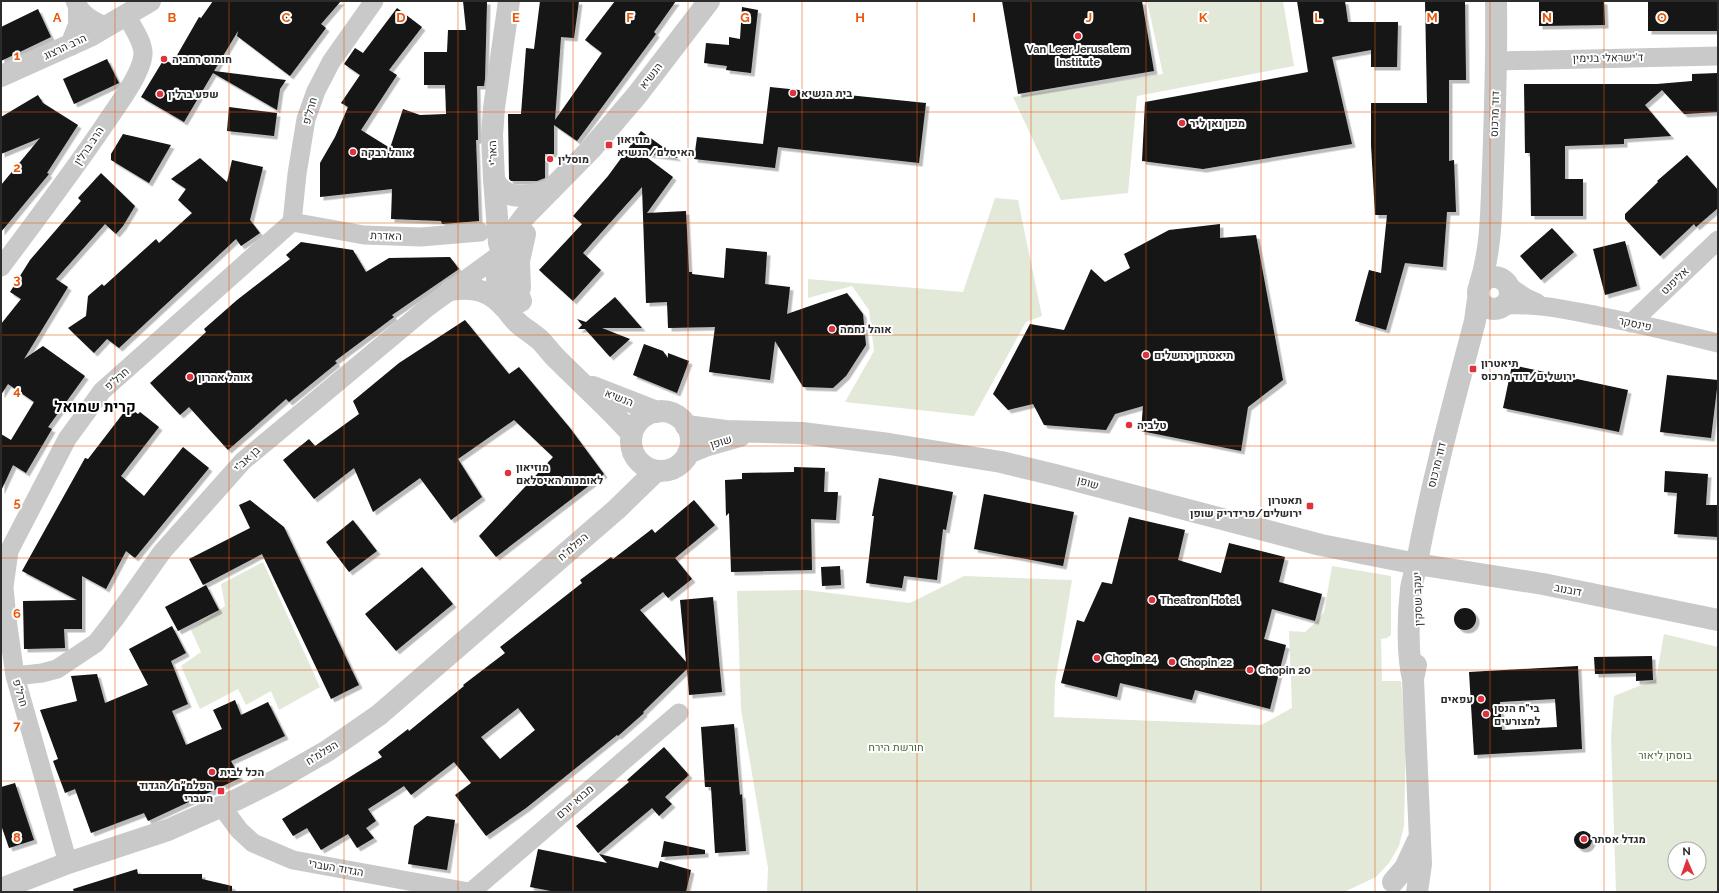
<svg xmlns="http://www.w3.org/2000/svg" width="1719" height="893" viewBox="0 0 1719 893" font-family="Raleway,Heebo,sans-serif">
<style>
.green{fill:#e2e9d9;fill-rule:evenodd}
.building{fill:#131313;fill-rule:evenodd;filter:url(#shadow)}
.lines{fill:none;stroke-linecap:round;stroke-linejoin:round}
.minor{stroke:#c9c9c9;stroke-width:19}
.tertiary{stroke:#c9c9c9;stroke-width:22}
.grid{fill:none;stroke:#e8590c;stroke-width:1;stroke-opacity:0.55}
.poi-dot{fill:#de323d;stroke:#fff;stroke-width:1.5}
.labels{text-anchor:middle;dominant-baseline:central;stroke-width:4;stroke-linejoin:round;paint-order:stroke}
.street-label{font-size:11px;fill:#2c2c2c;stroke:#fff}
.poi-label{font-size:11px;font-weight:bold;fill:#2c2c2c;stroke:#fff;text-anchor:start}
.park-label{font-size:11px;fill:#4e653b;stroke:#fff}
.district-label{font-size:15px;font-weight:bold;fill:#000;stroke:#fff}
.grid-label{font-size:13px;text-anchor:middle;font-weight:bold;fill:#e8590c;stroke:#fff;stroke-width:4;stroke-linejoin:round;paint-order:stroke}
</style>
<defs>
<filter id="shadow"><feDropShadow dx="3.5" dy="3.5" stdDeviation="0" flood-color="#0004"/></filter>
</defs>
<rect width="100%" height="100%" fill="#fff"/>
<path class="green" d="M1147 1H1283L1294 66 1137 96 1128 193 1061 200 1013 97 1163 74Z
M995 198 1018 200 1042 316 1026 322 974 416 845 402 874 351 869 310 852 286 808 298V279L963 292Z
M263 562 320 687 279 710 271 691 246 705 238 689 200 709 181 666 201 652 191 630 225 606 221 584Z
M1332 566 1391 576V635L1387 638 1381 639 1382 681H1401L1406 736 1404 826 1399 846 1389 863 1376 877 1344 892H767L768 868 741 709 737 591 806 590 910 603 964 576 1072 580 1055 683 1054 717 1261 725 1292 708 1289 631 1305 632 1316 622 1324 612Z
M1664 634 1718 647V892H1616L1611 738 1614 696 1656 679ZM1675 849H1699V873H1675Z"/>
<path class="building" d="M213 1H341L321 24 326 28 290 76 237 36 238 31 214 71 286 80 280 89 277 110 213 73 184 122 141 97 164 59 172 64 199 17 201 18Z
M463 1H487L485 79 484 86H477L478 140H476L479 221 442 224 441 221 391 219 392 189 320 197V163L335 137 348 107 341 103 360 75 344 64 355 48 363 53 397 8 422 27 389 70 397 75 361 130 390 148 403 109 420 115 446 114 445 85H424V52H447L448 30H466Z
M540 1H579L574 38 561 37 555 120 602 53 585 40 615 1H676L654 32 656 34 577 141 554 125V154H545V178L537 181H511L509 179 508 114H521L526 48 534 49Z
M1002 1H1142L1154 71 1018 94Z
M1297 1H1345L1348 22H1398L1397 67H1371V50L1332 57 1352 144 1203 169 1142 161 1145 102 1308 72Z
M1425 1H1465L1466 80H1449V161L1454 160 1456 212H1447L1443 267 1405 263 1386 330 1355 321 1369 270 1381 273 1387 215H1375L1371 145V103H1427Z
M1539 1H1604L1605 25 1539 26Z
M1648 1 1718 2V31H1648Z
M742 7 758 10 751 73 726 70 727 66 704 63 706 43 729 45V37L740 39Z
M38 9 51 37 1 61V27Z
M107 59 119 83 74 104 63 79Z
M1718 73V112L1684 114 1662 90 1645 105 1671 136 1624 139V144L1565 146V179H1583V216H1531L1530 153H1525L1524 84H1657L1692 81V74Z
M770 87 926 103 919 163 778 147 775 168 694 159 697 137 763 144Z
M38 95 43 103 78 125 47 173 49 174 1 232V185L40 138 1 154V117Z
M229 107 277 113 274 136 227 131Z
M641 131 678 158 641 153 673 177 647 213 686 211 689 272H692V274L724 278 726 248 767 252 765 284 790 287 787 314 847 293 863 314 866 345 846 376 833 388 803 387 775 341 770 380 709 372 715 327 668 328 667 302 646 303 642 187 583 253 601 270 573 301 539 270 582 224 573 216 608 176Z
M123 134 171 145 149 183 111 160V154Z
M1687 155 1718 190V208L1696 227 1694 224 1660 256 1625 219V214L1658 182 1657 181Z
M200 158 227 182 232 160 263 167 250 220 260 233 241 246 236 239 119 348 107 339 94 353 68 328 86 316 88 296 102 284 104 286 156 239 159 243 192 213 178 200 186 189 171 179Z
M101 173 135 206 123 226 116 234 105 224 56 279 68 287 24 359 43 346 85 376 48 427 52 429 26 473 13 465 1 491V434L11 440 34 402 8 384 1 395V324L21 299 10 292 30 260 81 201 78 198Z
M1220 224V238L1256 235 1283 380 1248 407 1241 451 1141 431 1143 406 1115 414 1106 430 1044 425 1033 404 1008 410 993 394 1030 324 1064 330 1091 269 1105 282 1130 268 1124 254 1169 230Z
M1552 228 1574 252 1541 280 1520 256Z
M1625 241 1637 286 1605 295 1593 249Z
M301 242 353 250 366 272 389 258 450 257 459 269 392 315 394 317 335 361 337 363 289 402 286 399 228 450 189 407 180 415 150 383 206 332 204 329 237 300 290 259 286 255Z
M615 297 642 328H602L630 339 610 357 585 329H578L582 325 577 319 586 322Z
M465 320 509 374 519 367 570 428 604 474 496 557 479 536 553 457 514 420 458 459 482 497 451 520 420 478 373 512 354 468 314 499 283 460 309 439 315 446 359 414 353 401 399 363Z
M644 344 663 351 668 358V353L689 361 677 393 633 375Z
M1512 365 1628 390 1619 432 1503 408Z
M1667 375 1718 380 1711 438 1660 432Z
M128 407 138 414 140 412 159 427 121 476 144 496 183 447 209 468 135 558 126 551 106 589 82 576V629H64L65 648 24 649 23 601 77 600 22 571 85 458 88 459Z
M794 467 825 468 824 492H838L836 520 811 519 812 570 731 572 729 513 726 516 725 480 742 479V473L794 472Z
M1665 471 1708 474 1706 505H1718V537L1674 534 1677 493 1664 492Z
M879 478 953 492 946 530 943 529 937 580 904 576 902 588 866 583 874 516H872Z
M984 494 1074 512 1063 566 974 549Z
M250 500 284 527 359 685 331 699 262 554 203 585 189 559 250 528 239 505Z
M694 500 715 525 675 558 692 579 668 598 663 592 640 610 686 662 680 600 713 597 722 692 689 695 687 669 643 712 644 713 618 736 617 735 526 808 486 836 455 795 471 783 454 762 411 795 404 786 368 809 376 821 366 828 374 838 357 848 348 834 321 850 307 828 293 836 282 819 382 757 378 752 408 729 409 731 464 686 463 685 505 653 500 647 582 583 580 580 611 557 613 559 652 529 655 533ZM518 708 535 730 500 759 481 737Z
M1129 517 1185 530 1178 560 1221 573 1229 543 1285 557 1279 582 1322 594 1315 621 1272 609 1264 639 1286 645 1270 709 1195 690 1192 700 1120 683 1117 697 1061 683 1077 620 1084 622 1102 582 1112 584Z
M353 520 377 551 349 572 326 542Z
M840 566 841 585 822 586 821 567Z
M422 567 453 604 396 651 365 614Z
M206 585 219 610 178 631 165 607Z
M1454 619a11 11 0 1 1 22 0a11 11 0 1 1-22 0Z
M172 626 186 653 171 661 188 704 172 711 186 745 222 729 213 710 235 700 241 715 268 702 285 736 231 761 240 778 148 821 144 813 91 833 75 789 65 793 53 761 58 759 40 710 77 701 71 676 97 674 105 703 148 685 129 649Z
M1652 656 1653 680 1636 681V673L1595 674 1594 657Z
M1578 666 1582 749 1474 755 1469 672ZM1555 699 1557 727 1502 730 1500 702Z
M734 724 740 795 742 794 746 851 715 853 711 787H705L701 727Z
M664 747 689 775 665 797 672 804 659 816 652 808 598 853 576 826 629 782 627 780Z
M15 783 34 840 9 848 1 825V787Z
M427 816 455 820 447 870 408 864 414 826Z
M1574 840a9 9 0 1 1 18 0a9 9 0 1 1-18 0Z
M664 841 705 850V854L661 857Z
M538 849 607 863 599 854 658 868 660 861 691 870 686 892H556L530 887Z
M137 869 138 874H202V879L232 886V892H74L73 889Z"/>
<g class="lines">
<path class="minor" d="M75 1C81 15 93 21 107 27
M1497 61 1718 56
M292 222 364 235 421 237 480 232
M1 267C36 220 72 173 105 124 117 106 141 75 143 55 144 42 132 27 127 16
M1508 286 1526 298 1537 303
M1505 305C1537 303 1567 310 1599 316 1639 324 1678 333 1718 343
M1631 323 1718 240
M15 676 42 673 57 669 96 643 114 620 162 552 243 461 428 307 502 253
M222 807 239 830 253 843 293 860 469 892
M68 863 15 676 7 619 4 587 9 551 67 439 102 391 292 222 297 174 306 119 316 91 331 62 374 1
M471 892 679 713"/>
<path class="tertiary" d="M509 1 494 108 492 135 494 179 499 243 507 267 521 301
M71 45 79 25V10
M1 76 90 36 150 1
M494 179C503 203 531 196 551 190
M1478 293a16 16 0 1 1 32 0a16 16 0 1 1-32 0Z
M1480 284C1492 247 1491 207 1493 169 1495 113 1497 57 1496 1
M520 288 519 261 525 234
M451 290C474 286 490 291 505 308
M593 387 657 412
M631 441a30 30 0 1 1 60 0a30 30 0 1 1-60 0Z
M686 426 726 431 802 433 889 444 1001 462 1055 475 1321 545 1417 564 1543 584 1718 620
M632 434C609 408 584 386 559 361 552 355 547 347 541 341 533 333 522 328 515 320 482 285 500 248 525 216L591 149 637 95 709 1
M688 453 705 446 740 436
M1416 665 1413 679 1421 864 1417 892
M1413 679C1407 654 1408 615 1411 589 1412 580 1416 571 1417 562 1432 481 1454 401 1475 321L1478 299
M1393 882 1405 868 1417 842
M1 889 68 863 168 830 238 799 278 779 327 751 379 715 617 509 656 471"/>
</g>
<path class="grid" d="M115 1V892M229 1V892M344 1V892M458 1V892M573 1V892M688 1V892M802 1V892M917 1V892M1031 1V892M1146 1V892M1261 1V892M1375 1V892M1490 1V892M1604 1V892M1 112H1718M1 223H1718M1 335H1718M1 446H1718M1 558H1718M1 670H1718M1 781H1718"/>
<g class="poi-dot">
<circle cx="1078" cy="36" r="4"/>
<circle cx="164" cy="59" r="4"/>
<circle cx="793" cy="93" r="4"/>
<circle cx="160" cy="94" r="4"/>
<circle cx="1182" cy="123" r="4"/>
<rect x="605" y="141" width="8" height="8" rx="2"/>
<circle cx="353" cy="152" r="4"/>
<circle cx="550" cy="159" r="4"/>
<circle cx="832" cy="329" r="4"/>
<circle cx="1146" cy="355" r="4"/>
<rect x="1469" y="365" width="8" height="8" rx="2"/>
<circle cx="190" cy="377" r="4"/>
<circle cx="1129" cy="425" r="4"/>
<circle cx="508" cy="473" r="4"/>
<rect x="1306" y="502" width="8" height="8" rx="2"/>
<circle cx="1152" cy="600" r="4"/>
<circle cx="1097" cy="658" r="4"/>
<circle cx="1172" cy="662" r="4"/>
<circle cx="1250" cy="670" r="4"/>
<circle cx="1481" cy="699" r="4"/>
<circle cx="1486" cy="714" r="4"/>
<circle cx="212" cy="772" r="4"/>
<rect x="217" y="787" width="8" height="8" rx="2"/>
<circle cx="1584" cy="839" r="4"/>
</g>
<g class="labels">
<g class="street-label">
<text transform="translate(65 47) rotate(-25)">הרב הרצוג</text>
<text transform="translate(1608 58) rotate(-1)">ד'ישראלי בנימין</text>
<text transform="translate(651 76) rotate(-52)">הנשיא</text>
<text transform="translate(310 111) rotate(-74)">חרל"פ</text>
<text transform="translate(1495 114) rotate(-88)">דוד מרכוס</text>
<text transform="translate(89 146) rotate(-56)">הרב ברלין</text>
<text transform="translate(493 153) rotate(-92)">האר"י</text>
<text transform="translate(386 236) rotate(2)">האדרת</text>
<text transform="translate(1675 281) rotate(-44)">אליפנט</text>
<text transform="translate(1635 324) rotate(12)">פינסקר</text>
<text transform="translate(117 379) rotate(-41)">חרל"פ</text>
<text transform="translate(619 398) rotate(22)">הנשיא</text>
<text transform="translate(721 442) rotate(-17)">שופן</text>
<text transform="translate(247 459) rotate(-43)">בן אב"י</text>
<text transform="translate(1437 465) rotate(-76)">דוד מרכוס</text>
<text transform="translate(1088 483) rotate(15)">שופן</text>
<text transform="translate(573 547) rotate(-41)">הפלמ"ח</text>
<text transform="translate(1568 590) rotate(11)">דובנוב</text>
<text transform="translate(1418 599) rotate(-92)">יעקב שסקין</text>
<text transform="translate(20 693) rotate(74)">חרל"פ</text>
<text transform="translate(322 753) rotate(-32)">הפלמ"ח</text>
<text transform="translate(575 802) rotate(-41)">מבוא יורם</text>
<text transform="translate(336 868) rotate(10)">הגדוד העברי</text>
</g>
<g class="poi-label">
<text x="1078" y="49" text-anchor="middle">Van Leer Jerusalem<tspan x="1078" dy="13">Institute</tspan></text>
<text x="172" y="59">חומוס רחביה</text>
<text x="801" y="93">בית הנשיא</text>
<text x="168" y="94">שפע ברלין</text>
<text x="1190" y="123">מכון ואן ליר</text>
<text x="617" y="139">מוזיאון<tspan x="617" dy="13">האיסלם/הנשיא</tspan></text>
<text x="361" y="152">אוהל רבקה</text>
<text x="558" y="159">מוסלין</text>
<text x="840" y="329">אוהל נחמה</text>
<text x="1154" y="355">תיאטרון ירושלים</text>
<text x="1481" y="363">תיאטרון<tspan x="1481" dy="13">ירושלים/דוד מרכוס</tspan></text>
<text x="198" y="377">אוהל אהרון</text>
<text x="1137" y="425">טלביה</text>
<text x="516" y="467">מוזיאון<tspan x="516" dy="13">לאומנות האיסלאם</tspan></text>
<text x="1302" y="500" text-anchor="end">תאטרון<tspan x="1302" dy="13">ירושלים/פרידריק שופן</tspan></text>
<text x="1160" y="600">Theatron Hotel</text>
<text x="1105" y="658">Chopin 24</text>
<text x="1180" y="662">Chopin 22</text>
<text x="1258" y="670">Chopin 20</text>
<text x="1473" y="699" text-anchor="end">עפאים</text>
<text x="1494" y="708">בי"ח הנסן<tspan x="1494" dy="13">למצורעים</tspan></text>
<text x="220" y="772">הכל לבית</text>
<text x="213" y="785" text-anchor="end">הפלמ״ח/הגדוד<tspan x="213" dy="13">העברי</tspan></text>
<text x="1592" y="839">מגדל אסתר</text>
</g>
<g class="park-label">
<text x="896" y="747">חורשת הירח</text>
<text x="1665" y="755">בוסתן ליאור</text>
</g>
<g class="district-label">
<text x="95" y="407">קרית שמואל</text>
</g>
</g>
<g class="grid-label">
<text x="57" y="22">A</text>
<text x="172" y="22">B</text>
<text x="286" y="22">C</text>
<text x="401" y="22">D</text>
<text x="516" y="22">E</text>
<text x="630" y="22">F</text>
<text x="745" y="22">G</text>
<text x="860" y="22">H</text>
<text x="974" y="22">I</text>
<text x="1089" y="22">J</text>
<text x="1203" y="22">K</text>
<text x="1318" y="22">L</text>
<text x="1432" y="22">M</text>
<text x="1547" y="22">N</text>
<text x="1662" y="22">O</text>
<text x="17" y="60">1</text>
<text x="17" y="172">2</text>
<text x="17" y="284">3</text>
<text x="17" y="395">4</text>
<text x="17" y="507">5</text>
<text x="17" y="618">6</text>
<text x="17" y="730">7</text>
<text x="17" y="842">8</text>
</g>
<rect width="1719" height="893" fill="none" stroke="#2c2c2c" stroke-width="4"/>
<g transform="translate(1687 861) rotate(358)"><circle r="19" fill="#ffffff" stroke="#ababab"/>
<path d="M0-3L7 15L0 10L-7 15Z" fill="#de323d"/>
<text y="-6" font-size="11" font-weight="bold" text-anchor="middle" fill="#2c2c2c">N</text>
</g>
</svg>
